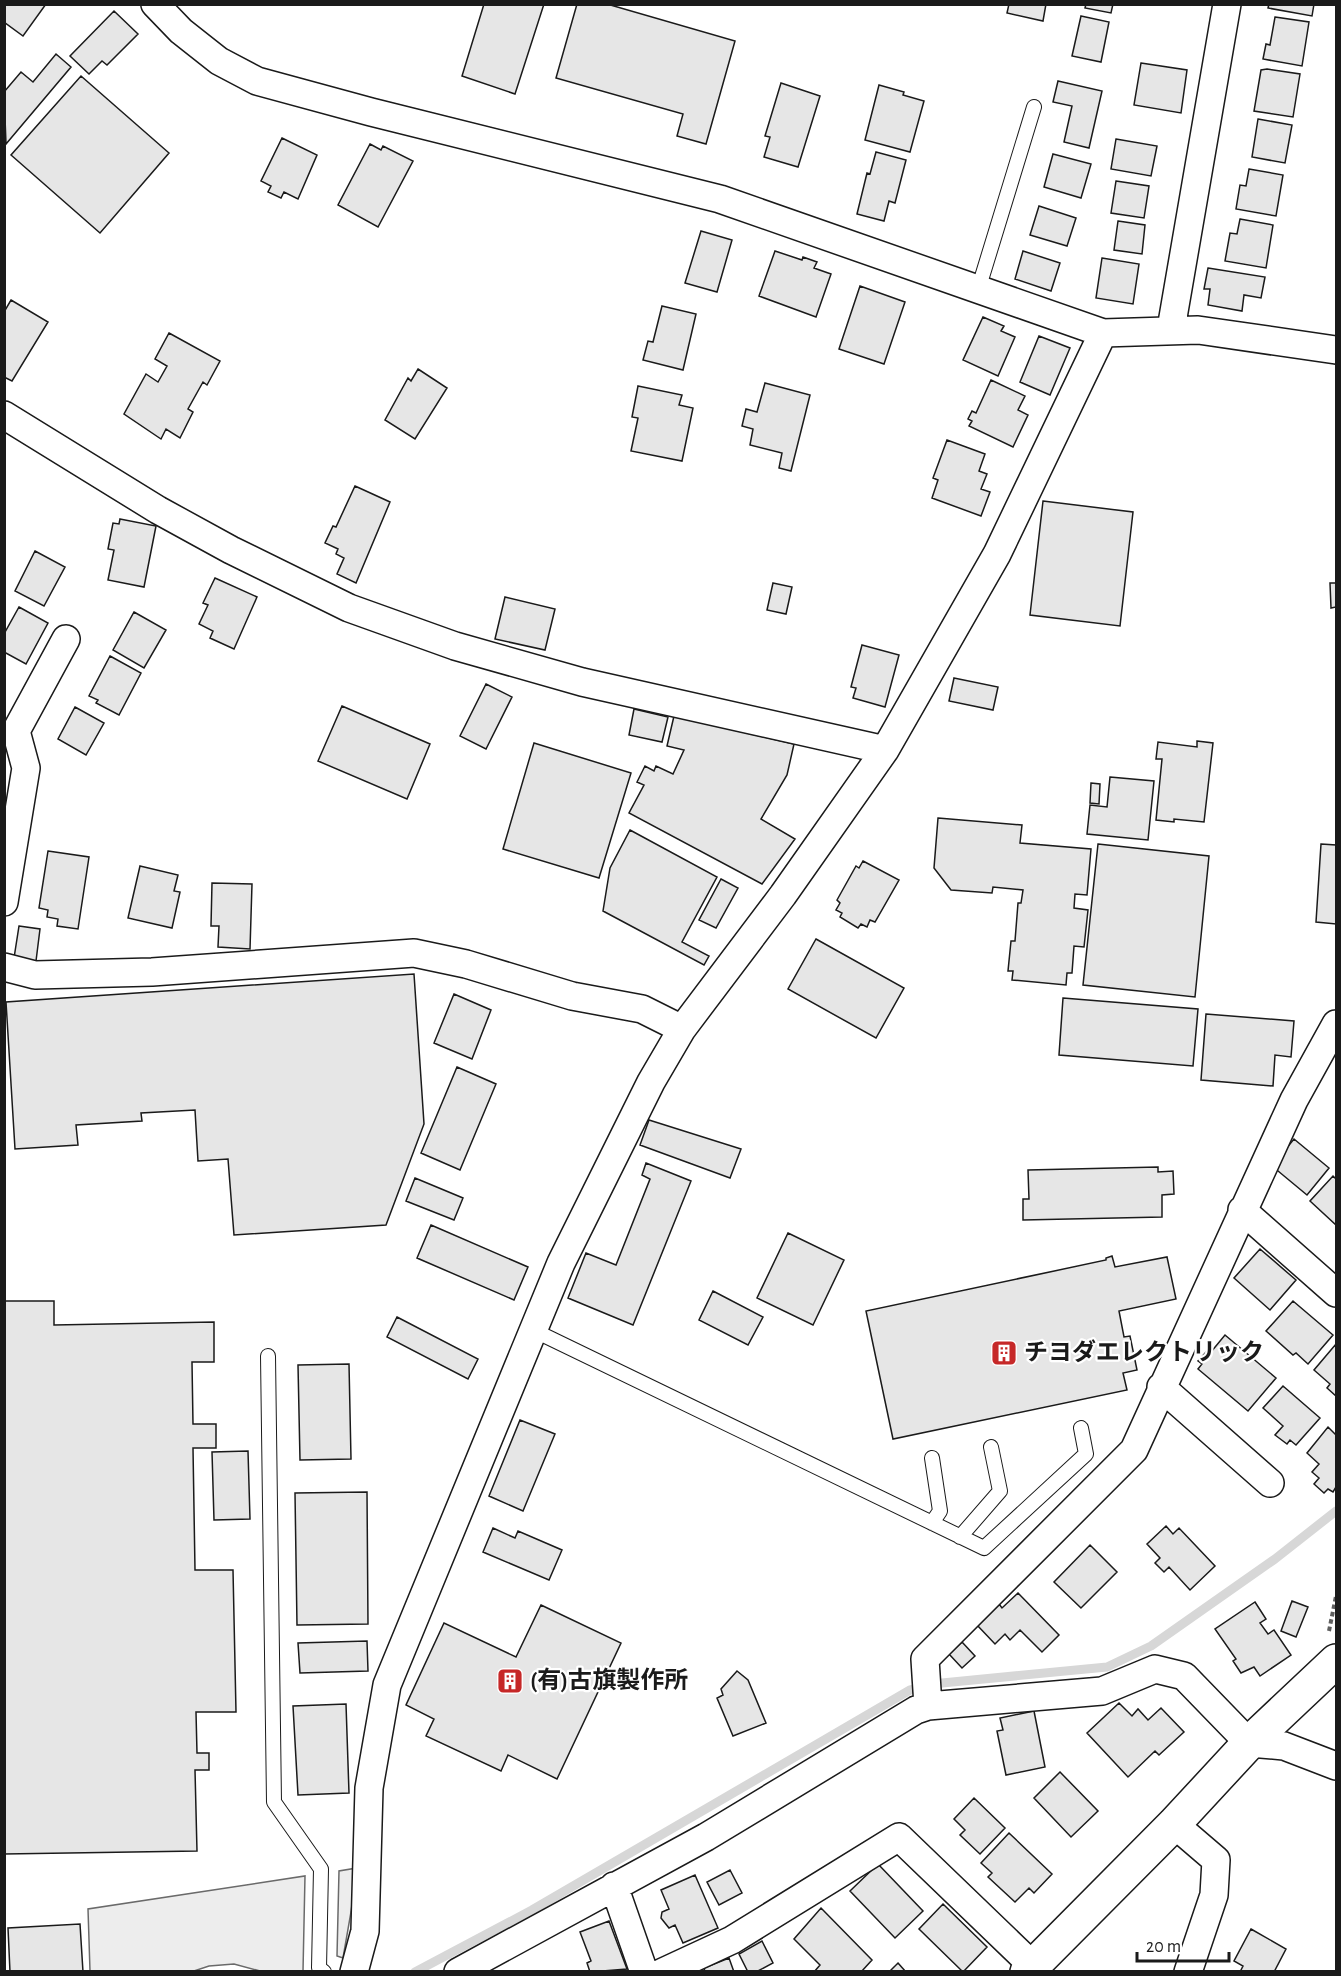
<svg xmlns="http://www.w3.org/2000/svg" width="1341" height="1976" viewBox="0 0 1341 1976" font-family="'Alegreya Sans','Noto Sans JP',sans-serif">
<style>
.built{fill:#ededed;stroke:#6a6a6a;stroke-width:1.5}
.lines{fill:none;stroke-linecap:round;stroke-linejoin:round}
.stream{stroke:#d7d7d7;stroke-width:9}
.building{fill:#e6e6e6;stroke:#1a1a1a;stroke-width:1.5}
.lane-casing{stroke:#1a1a1a;stroke-width:16}
.street-casing{stroke:#1a1a1a;stroke-width:30}
.secondary-casing{stroke:#1a1a1a;stroke-width:36}
.path{stroke:#5f5f5f;stroke-width:4;stroke-dasharray:4.5 3;stroke-linecap:butt}
.lane{stroke:#fff;stroke-width:14}
.street{stroke:#fff;stroke-width:27}
.secondary{stroke:#fff;stroke-width:33}
.labels{text-anchor:middle;dominant-baseline:central;stroke-width:4.5;stroke-linejoin:round;paint-order:stroke}
.poi-label{font-size:24px;font-weight:bold;fill:#1a1a1a;stroke:#fff;text-anchor:start}
</style>
<rect width="100%" height="100%" fill="#fff"/>
<path class="built" d="M357 1868 351 1912 343 1958 337 1956 339 1871Z
M305 1876 303 1971H260L234 1964 209 1966 194 1971H90L88 1909Z"/>
<g class="lines">
<path class="stream" d="M415 1972 532 1910 910 1690 942 1683 1107 1667 1151 1646 1275 1559 1336 1511"/>
</g>
<path class="building" d="M4 4H46L23 36 4 22Z
M484 4H544L515 94 462 76Z
M577 4H607L735 41 706 144 677 136 683 114 556 78Z
M1009 4H1046L1043 21 1007 13Z
M1086 4H1113L1111 13 1085 8Z
M1269 4H1314L1312 16 1268 8Z
M114 11 138 34 107 65 102 61 89 74 70 56Z
M1081 16 1109 22 1101 62 1072 56Z
M1275 17 1309 22 1302 66 1263 59 1266 44 1270 45Z
M56 54 71 67 6 144 4 92 21 72 33 82Z
M1141 63 1187 70 1181 113 1134 105Z
M1267 69 1300 74 1293 117 1254 111 1261 70Z
M81 76 169 153 100 233 11 155Z
M1058 81 1102 91 1089 148 1064 142 1072 106 1053 102Z
M781 83 820 96 798 167 764 157 770 137 765 136Z
M879 85 904 92 903 95 924 101 910 152 865 140Z
M1258 119 1292 125 1285 163 1252 157Z
M282 138 317 155 298 199 284 192 281 198 268 192 271 186 261 181Z
M1116 139 1157 146 1151 176 1111 169Z
M370 144 381 150 383 146 413 161 378 227 338 205Z
M876 152 906 160 895 203 889 201 884 221 857 214 867 173 870 174Z
M1053 154 1091 164 1081 198 1044 187Z
M1249 169 1283 175 1276 216 1236 209 1240 185 1246 186Z
M1116 181 1149 186 1144 218 1111 213Z
M1039 206 1076 218 1067 246 1030 235Z
M1240 219 1273 225 1266 268 1225 261 1230 233 1237 234Z
M1118 221 1145 225 1142 254 1114 250Z
M701 231 732 240 717 292 685 283Z
M775 251 802 260 803 257 817 262 814 268 831 274 816 317 759 296Z
M1023 251 1060 263 1051 291 1015 279Z
M1102 258 1139 264 1133 304 1096 298Z
M1208 268 1265 277 1261 298 1244 295 1242 311 1208 305 1210 289H1204Z
M860 286 905 302 884 364 839 349Z
M11 300 48 322 12 381 4 377V312Z
M662 306 696 314 683 370 643 360 648 341 653 342Z
M983 317 1004 326 1001 331 1015 337 998 376 963 360Z
M169 333 220 361 207 385 203 382 188 409 193 412 180 438 166 429 161 439 124 414 146 374 158 382 167 366 155 359Z
M1039 336 1070 348 1050 395 1020 382Z
M418 369 447 388 415 439 385 420 408 378 411 381Z
M991 380 1025 396 1018 410 1028 415 1013 447 969 426 972 421 968 419 972 411 976 413Z
M765 383 810 395 791 471 779 468 782 453 750 445 753 429 742 426 746 409 757 412Z
M638 386 682 395 679 405 693 408 682 461 631 451 638 418 632 417Z
M947 440 985 454 979 471 987 474 981 489 990 492 981 516 932 498 938 480 933 478Z
M355 486 390 502 356 583 337 574 344 558 336 554 338 549 325 543 333 526 336 527Z
M1043 501 1133 512 1120 626 1030 615Z
M120 519 156 526 144 587 108 580 114 550 108 549 113 523 119 524Z
M35 551 65 567 44 606 15 591Z
M215 578 257 597 234 649 210 638 213 631 199 624 208 605 203 603Z
M773 583 792 587 786 614 767 610Z
M1330 583H1336V607L1331 608Z
M505 597 555 609 545 650 495 639Z
M19 607 48 623 26 664 4 652V634Z
M134 612 166 630 144 668 113 650Z
M862 645 899 655 885 707 853 698 856 688 851 687Z
M110 656 141 673 119 715 96 703 98 700 89 696Z
M954 678 998 687 993 710 949 701Z
M486 684 512 697 486 749 460 736Z
M342 706 430 744 407 799 318 761Z
M75 707 104 723 86 755 58 739Z
M634 709 668 717 662 742 629 735Z
M674 716 794 744 787 775 761 819 795 839 762 884 629 813 644 785 637 782 645 766 654 771 656 766 673 774 684 750 667 746Z
M1197 741 1213 743 1204 822 1174 819V822L1156 820 1162 759H1156L1158 742 1197 747Z
M534 743 631 773 599 878 503 849Z
M1110 777 1154 781 1148 840 1087 834 1090 805 1107 807Z
M1091 783 1100 784 1099 804 1090 803Z
M938 818 1022 825 1020 843 1091 849 1087 895 1075 894 1074 908 1088 910 1084 947 1074 946 1072 973H1067L1066 985 1012 980 1013 971H1008L1011 941H1015L1018 903H1021L1023 890 993 887 992 893 951 890 934 868Z
M630 830 717 877 682 942 709 956 704 965 603 911 610 868Z
M1098 844 1209 856 1195 997 1083 985Z
M1321 844 1336 845V924L1316 922Z
M48 851 89 857 78 929 57 926 58 919 47 917 48 910 39 908Z
M863 861 899 880 875 922 870 920 867 927 861 924 858 928 840 917 842 913 836 910 840 903 837 900 856 866 859 868Z
M140 866 178 875 174 891 180 892 172 928 128 918Z
M721 879 738 888 716 928 699 920Z
M212 883 252 884 250 949 218 947 219 926H211Z
M19 926 40 929 36 961 14 958Z
M816 939 904 988 876 1038 788 989Z
M414 974 424 1124 386 1225 234 1235 228 1159 198 1161 195 1110 141 1113 142 1121 76 1125 78 1145 15 1149 6 1002Z
M454 994 491 1010 472 1059 434 1043Z
M1063 998 1198 1009 1193 1066 1059 1055Z
M1206 1014 1294 1021 1291 1057 1275 1055 1273 1086 1201 1080Z
M457 1067 496 1084 460 1170 421 1153Z
M649 1120 741 1149 730 1178 640 1145Z
M1294 1139 1329 1168 1307 1195 1272 1166Z
M646 1163 691 1181 633 1325 568 1298 586 1253 616 1265 650 1179 642 1175Z
M1158 1167V1172L1173 1171 1174 1194 1162 1195V1217L1023 1220V1199H1029L1028 1170Z
M1333 1176 1336 1179V1225L1310 1201Z
M415 1178 463 1198 454 1220 406 1201Z
M431 1225 528 1267 514 1300 417 1258Z
M788 1233 844 1260 813 1325 757 1298Z
M1260 1249 1296 1280 1270 1310 1234 1278Z
M1112 1256 1115 1267 1167 1257 1176 1299 1119 1311 1124 1337 1130 1336 1137 1370 1123 1373 1127 1390 893 1439 866 1311 1106 1260V1258Z
M713 1291 763 1317 748 1345 699 1320Z
M4 1301H54V1325L214 1322V1362H192L193 1424H216V1448H193L195 1570H233L236 1712H196L197 1753H209V1770H195L197 1851 4 1854Z
M1293 1301 1333 1335 1308 1364 1296 1353 1293 1355 1266 1331Z
M397 1317 478 1359 468 1379 387 1337Z
M1225 1335 1276 1378 1248 1411 1198 1369 1202 1364 1198 1361 1208 1350 1211 1352Z
M1336 1344V1396L1327 1388 1330 1384 1314 1370Z
M349 1364 351 1459 300 1460 298 1365Z
M1283 1386 1320 1418 1296 1445 1290 1440 1287 1444 1275 1435 1283 1426 1263 1408Z
M520 1420 555 1434 523 1511 489 1496Z
M1328 1427 1336 1435V1487L1333 1492 1328 1489 1324 1493 1314 1484 1319 1478 1312 1472 1319 1464 1307 1453Z
M248 1451 250 1519 214 1520 212 1452Z
M367 1492 368 1624 297 1625 295 1493Z
M1166 1526 1173 1534 1179 1528 1215 1566 1190 1590 1169 1567 1164 1572 1155 1563 1160 1558 1147 1544Z
M493 1528 515 1538 518 1531 562 1550 549 1580 483 1552Z
M1090 1545 1117 1572 1081 1608 1054 1582Z
M1018 1593 1059 1635 1042 1652 1020 1630 1010 1640 1005 1634 995 1644 977 1625 999 1604 1002 1608Z
M1292 1601 1308 1607 1296 1637 1281 1631Z
M1255 1602 1266 1619 1260 1623 1268 1634 1274 1630 1291 1655 1260 1676 1254 1667 1241 1673 1233 1661 1236 1659 1215 1629Z
M541 1605 621 1643 557 1779 508 1755 501 1771 426 1736 434 1719 406 1705 444 1623 516 1657Z
M367 1641 368 1671 300 1673 298 1643Z
M962 1642 975 1656 962 1668 949 1654Z
M737 1671 748 1680 766 1723 733 1736 717 1698 723 1695 721 1689Z
M1119 1703 1132 1716 1138 1709 1148 1720 1161 1708 1184 1732 1159 1755 1155 1751 1128 1777 1087 1733Z
M346 1704 349 1793 298 1795 293 1706Z
M1034 1711 1045 1767 1006 1775 997 1731 1003 1730 1000 1718Z
M1060 1772 1098 1811 1071 1837 1034 1798Z
M974 1798 1005 1828 980 1854 960 1835 965 1830 954 1819Z
M1009 1833 1052 1874 1034 1893 1029 1888 1015 1902 988 1877 992 1873 981 1863Z
M878 1864 923 1911 895 1938 850 1891Z
M730 1870 742 1893 719 1905 707 1882Z
M695 1875 718 1928 683 1943 675 1925 669 1928 661 1918 662 1912 669 1909 661 1890Z
M943 1904 987 1947 963 1972 919 1929Z
M821 1908 872 1960 861 1972H814L820 1965 794 1939Z
M609 1921 627 1969 590 1972 587 1963 591 1961 580 1932Z
M80 1924 83 1972H10L8 1928Z
M1251 1929 1286 1949 1274 1972H1240L1243 1966 1234 1961Z
M762 1941 773 1963 756 1972H748L739 1954Z
M729 1958 734 1972H705L704 1968Z
M898 1963 906 1972H889Z"/>
<g class="lines">
<defs>
<path id="lane" d="M978 290 1034 107
M533 1330 984 1548 1086 1454 1081 1428
M268 1356 274 1802 321 1869 319 1968 324 1972
M932 1523 940 1511 932 1458
M960 1537 1000 1491 991 1447"/>
<path id="street" d="M155 4 181 31 219 61 257 81 371 112 720 199 1103 333 1198 330 1336 350
M1171 329 1227 4
M4 415 158 510 231 550 349 608 455 646 582 682 885 750
M4 902 26 768 16 731 66 639
M4 967 35 975 152 972 414 953 466 964 572 996 642 1009 682 1029
M1242 1210 1336 1293
M1161 1387 1270 1483
M928 1706 925 1659 1134 1450 1294 1100 1336 1024
M1174 1824 1216 1860 1214 1895 1188 1972
M614 1886 644 1972
M354 1972 365 1931 369 1788 387 1685 561 1263 651 1082 682 1029 783 895 885 750 997 554 1103 333
M458 1972 706 1837 916 1710 928 1706 1102 1691 1155 1669 1184 1676 1249 1743 1284 1746 1336 1766
M663 1972 732 1940 899 1837 1033 1966"/>
<path id="secondary" d="M1027 1972 1174 1824 1249 1743 1336 1661"/>
</defs>
<use href="#lane" class="lane-casing"/>
<use href="#street" class="street-casing"/>
<use href="#secondary" class="secondary-casing"/>
<path class="path" d="M1329 1631 1336 1596"/>
<use href="#lane" class="lane"/>
<use href="#street" class="street"/>
<use href="#secondary" class="secondary"/>
</g>
<defs>
<symbol id="building-square" viewBox="-11 -11 22 22"><rect x="-9" y="-9" width="18" height="18" rx="4" fill="#c62828" stroke="#fff"/><path d="M-4-6H4V6H1V3H-1V6H-4ZM-2.5-4.3h1.7v1.8h-1.7ZM.8-4.3h1.7v1.8H.8ZM-2.5-1h1.7V.8h-1.7ZM.8-1h1.7V.8H.8Z" fill="#fff"/></symbol>
</defs>
<g fill-rule="evenodd">
<use href="#building-square" x="989" y="1338" width="30" height="30"/>
<use href="#building-square" x="495" y="1666" width="30" height="30"/>
</g>
<g class="labels">
<g class="poi-label">
<text x="1024" y="1353">チヨダエレクトリック</text>
<text x="530" y="1681">(有)古旗製作所</text>
</g>
</g>
<rect width="1341" height="1976" fill="none" stroke="#1a1a1a" stroke-width="12"/>
<path d="M1137 1952v9h92v-9" fill="none" stroke="#1a1a1a" stroke-width="3"/>
<text x="1146" y="1952" font-size="18" fill="#1a1a1a" stroke="#ffffff" stroke-width="4.5" paint-order="stroke">20 m</text>
</svg>
